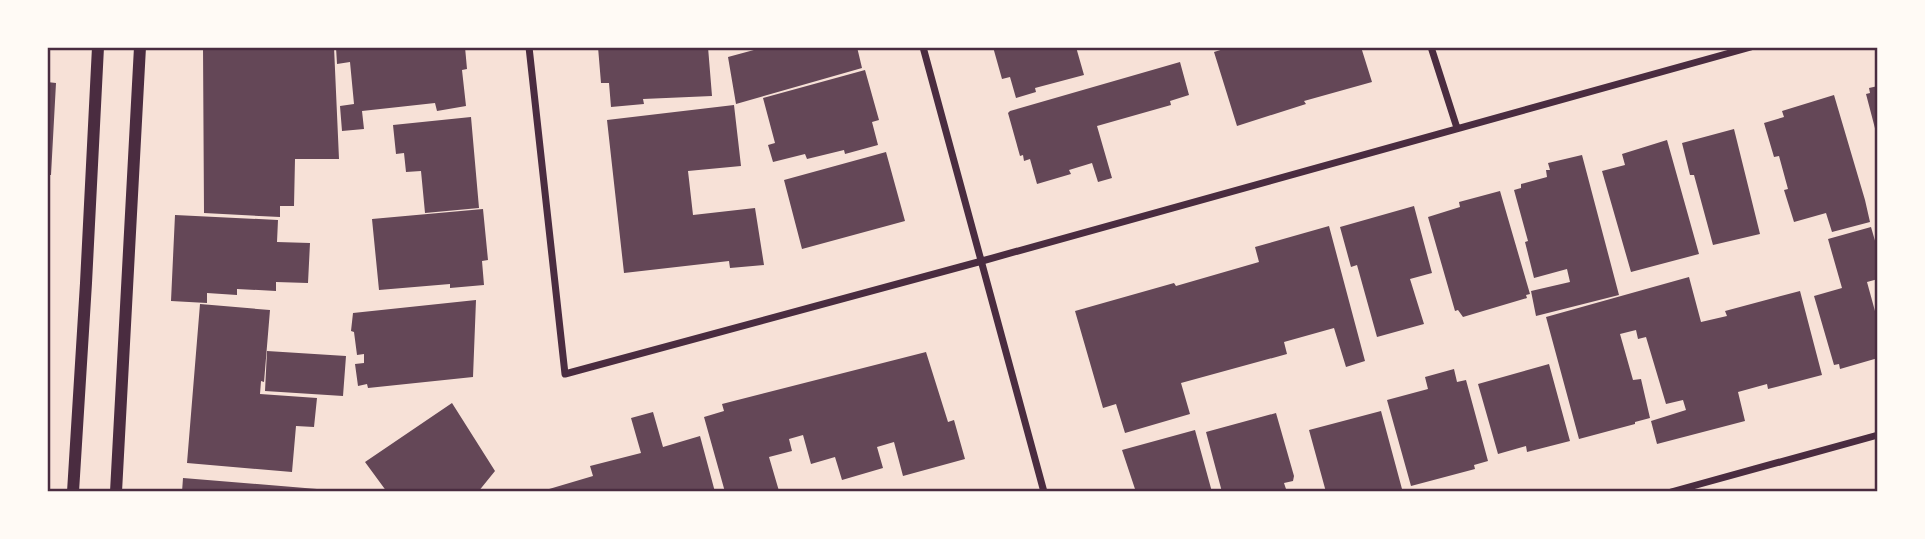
<svg xmlns="http://www.w3.org/2000/svg" width="1925" height="539" viewBox="0 0 1925 539" font-family="Overpass,sans-serif">
<style>
.building{fill:#644757}
.lines{fill:none;stroke-linecap:round;stroke-linejoin:round}
.minor{stroke:#4a2c40;stroke-width:7}
.tertiary{stroke:#4a2c40;stroke-width:12}
.neatline{fill:none;stroke:#4a2c40;stroke-width:2.5}
</style>
<rect width="100%" height="100%" fill="#f7e1d7"/>
<path class="building" d="M203 47H334L339 159H295L294 206H280V217L204 213Z
M336 47H465L467 69 462 70 466 106 437 111 435 103 362 111 364 129 342 131 340 106 354 104 350 62 337 64Z
M598 47H708L712 96 643 99 644 104 611 107 609 83H601Z
M765 47H857L862 68 736 104 728 57Z
M993 47H1076L1084 75 1035 88 1036 92 1016 98 1010 77 1002 79Z
M1230 47H1361L1372 82 1304 101 1306 104 1237 126 1214 52Z
M1180 62 1189 95 1170 101 1171 105 1097 126 1112 178 1098 182 1092 163 1069 170 1071 174 1037 184 1030 159 1024 161 1023 155 1020 156 1008 113 1010 111Z
M865 70 879 120 872 122 878 145 845 154 844 150 807 159 805 154 773 162 768 145 775 143 763 98Z
M47 82 56 83 51 175H47Z
M1878 86V136H1877L1866 94 1870 93 1869 88Z
M1834 95 1865 200 1870 222 1832 232 1826 213 1794 222 1784 190 1788 189 1779 156 1774 157 1764 123 1784 117 1782 111Z
M734 105 741 166 688 171 693 215 755 208 764 265 730 268 729 261 624 273 607 120Z
M471 117 479 208 425 213 421 171 406 172 404 153 396 154 393 125Z
M1734 129 1760 234 1713 245 1694 175H1690L1682 143Z
M1667 140 1699 254 1631 272 1602 171 1625 165 1622 154Z
M886 152 905 221 802 249 784 180Z
M1582 155 1619 295 1536 316 1531 291 1570 282 1567 269 1534 278 1525 242 1528 241 1514 190 1521 188V184L1547 177 1546 170H1550L1548 163Z
M1500 191 1530 294 1526 295 1527 298 1463 317 1458 310 1455 311 1428 217 1460 207 1459 202Z
M1414 206 1432 273 1410 279 1424 324 1377 337 1357 265 1351 267 1340 227Z
M483 209 488 260 482 261 484 285 450 288V284L379 290 372 219Z
M175 215 278 220 277 242 310 243 308 283 276 282V291L237 289V295L207 293V303L171 301Z
M1329 226 1365 361 1346 367 1334 328 1284 342 1287 354 1181 383 1190 414 1125 433 1116 404 1103 408 1075 311 1174 283 1176 286 1259 262 1255 247Z
M1871 227 1878 251V279L1867 282 1878 322V358L1840 369 1839 364 1834 365 1814 296 1842 288 1828 239Z
M1689 277 1701 322 1727 316 1725 311 1800 291 1822 375 1768 389 1767 384 1738 392 1745 421 1657 444 1651 421 1686 410 1683 400 1666 404 1646 337 1638 339 1636 330 1620 334 1633 380 1641 379 1650 418 1635 422V424L1579 439 1546 317Z
M476 300 473 377 368 388 367 384 358 386 355 364 364 363V354L357 355 354 332 351 331 353 313Z
M200 304 270 310 264 382 261 381 260 394 317 398 314 427 296 426 292 472 187 463Z
M267 351 346 356 343 396 265 391Z
M926 352 948 422 954 420 965 459 903 476 894 442 877 447 883 468 842 480 835 457 811 464 803 435 789 439 792 451 769 457 779 491 725 492 704 417 724 411 722 404Z
M1549 364 1570 441 1527 452 1526 446 1498 454 1478 384Z
M1454 369 1457 382 1466 380 1488 461 1474 465 1475 469 1411 486 1387 400 1428 389 1425 377Z
M452 403 495 471 478 492H387L365 462Z
M1381 411 1402 489 1390 492H1326L1309 430Z
M653 412 663 447 700 436 715 492H539L593 476 590 466 641 453 631 418Z
M1276 413 1294 476 1293 481 1284 483 1287 492H1222L1206 432Z
M1195 430 1212 492H1136L1122 450Z
M183 478 317 489 316 492H182Z"/>
<g class="lines">
<path class="minor" d="M529 47 565 374 982 261 1751 47
M923 47 1044 492
M1431 47 1457 128
M1671 492 1878 435"/>
<path class="tertiary" d="M73 492 86 283 98 47
M116 492 140 47"/>
</g>
<rect width="1925" height="539" fill="none" stroke="#fffaf5" stroke-width="98"/>
<rect x="49" y="49" width="1827" height="441" class="neatline"/>
</svg>
